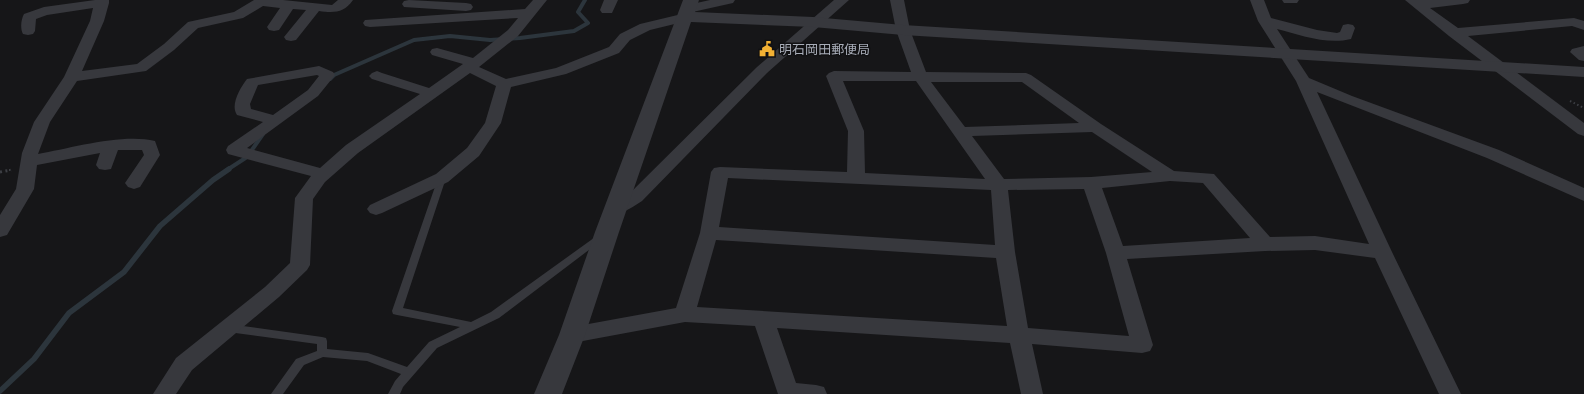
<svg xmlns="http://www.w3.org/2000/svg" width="1584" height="394" viewBox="0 0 1584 394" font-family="Jost,'Noto Sans JP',sans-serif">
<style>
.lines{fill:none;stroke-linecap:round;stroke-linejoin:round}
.stream-far1{stroke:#2c353c;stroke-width:4}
.stream{stroke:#2c353c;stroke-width:5.5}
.path-far1{stroke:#3d3f44;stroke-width:2;stroke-dasharray:1.5 2.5;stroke-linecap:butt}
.path{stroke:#3d3f44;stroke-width:3;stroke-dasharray:2 3.5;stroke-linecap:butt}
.service{fill:#37383d;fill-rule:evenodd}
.minor{fill:#37383d;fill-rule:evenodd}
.tertiary{fill:#37383d;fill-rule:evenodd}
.labels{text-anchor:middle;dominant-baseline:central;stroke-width:3;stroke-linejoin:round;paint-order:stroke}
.far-poi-label{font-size:13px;fill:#a8adb8;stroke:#111113;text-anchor:start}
</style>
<rect width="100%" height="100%" fill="#161618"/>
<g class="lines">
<path class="stream-far1" d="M330 79 334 75 414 40 450 36 490 40 520 38 574 31 588 23 578 12 585 0
M227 170 247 157 263 134"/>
<path class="stream" d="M0 391 34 359 69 313 124 272 160 226 213 180 229 169"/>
<path class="path-far1" d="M1570 101 1584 108
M9 170H11"/>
<path class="path" d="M0 172 11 170"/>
<path class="service" d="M442 175 446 178 403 308 471 322 491 312 598 235 601 234 606 237 499 318 437 348 403 387 400 394H388L395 381 401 374 367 361 323 357 304 365 283 394H271L296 359 317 351V344L228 332 224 331 223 328 224 325 228 324 322 337 326 338 327 341V349L368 353 407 367 429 342 460 327 397 315 393 314 392 311 438 178Z"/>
<path class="minor" d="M95 0H109V3L104 21 82 71 137 64 164 44 188 22 234 12 254 0H283L332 5 338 0H353C344 13 334 13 319 11L296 40 291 41 286 40 284 37 306 10 293 9 279 30 274 31 269 30 267 27 280 8 263 6 243 18 198 28 174 50 146 71 77 81 50 122 38 154C71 148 123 133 155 141L160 155 140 187 134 189 128 187 125 183 144 155 142 150H118L111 169 105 170 99 169 96 165 100 153 37 165 34 189 7 235 0 237V215L16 189 22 153 34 122 64 77 90 21 93 8 47 15 36 19 35 31 33 34 28 35 23 34C20 29 21 19 24 14L44 7Z
M409 0 466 3 471 4 473 7 471 10 466 11 404 7 402 4 404 1Z
M533 0H547L518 36 479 67 506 79 556 68 609 47 620 34 640 24 686 13 691 14 693 17 691 20 650 30 630 40 619 53 566 74 511 87 501 123 479 156 448 182 382 213 376 215 370 213 367 209 370 205 436 174 467 148 485 123 496 86 470 73 358 153 325 182 313 199 310 265 307 270 279 297 192 370 176 394H153L176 358 265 287 290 263 295 198 311 176 228 154 226 150 228 146 263 122 237 115C230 105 240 88 247 79L319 66 333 72 335 75 318 96 247 148 320 168 346 145 420 94 372 79 369 76 372 73 377 71 382 73 429 88 463 64 432 55 430 52 432 49 437 48 473 58 508 30 518 18 370 27 365 26 363 23 365 20 525 9ZM317 75 319 76 308 90 273 115 251 109 250 104 258 85Z
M604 0H618L612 13H602L600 10Z
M710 0H735L733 3 688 13 683 12 681 9 683 6Z
M834 0H849L767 73 642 201C632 207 622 216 610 212L607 208 610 204 630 193 757 67Z
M890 0H904L910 30 926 72 1026 73 1031 75 1101 124 1174 171 1214 174 1270 237 1315 236 1369 244 1296 81 1258 21 1250 0H1264L1271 18 1317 30 1337 33 1340 32 1343 25 1348 24 1353 25 1355 28 1351 39C1327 45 1300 35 1277 29L1309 78 1352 96 1499 150 1584 188V201L1487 158 1317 92 1392 252 1461 394H1439L1375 258 1315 250 1265 251 1127 259 1153 345 1150 351 1142 353 1032 344 1043 394H1021L1010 343 777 328 796 383 816 385 824 387 827 394H778L755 326 685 322 572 343 564 341 561 335 564 329 572 327 676 308 700 233 711 172 714 168 720 167 847 172 848 131 826 76 829 73 834 71 911 72 896 30ZM843 81H916L985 179 865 173 864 131ZM931 82H1022L1079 123 965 127ZM1092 132 1152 172 1091 177 1004 179 972 136ZM728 178 991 190 995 245 719 227ZM1170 181 1203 183 1250 238 1123 246 1102 188ZM1084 189 1106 253 1129 336 1028 328 1015 252 1008 190ZM716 240 996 258 1007 326 697 307Z
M1282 0H1299L1297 3H1284Z
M1405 0H1470L1468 3 1463 4 1430 8 1458 28 1574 18 1584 21V30L1572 26 1468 36 1584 123V136L1578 134 1449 36Z
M1584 46V61L1579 60 1570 52 1572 49Z"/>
<path class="tertiary" d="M683 0H699L695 12 813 17 903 25 1584 67V77L903 35 813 27 691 22 619 232 585 335 562 394H534L559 335 595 232Z"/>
</g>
<defs>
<symbol id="civic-bare" viewBox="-9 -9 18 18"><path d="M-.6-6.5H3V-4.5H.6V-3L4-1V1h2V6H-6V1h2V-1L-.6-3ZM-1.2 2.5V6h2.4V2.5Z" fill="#f2b134" stroke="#111113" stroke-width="2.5" paint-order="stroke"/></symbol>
</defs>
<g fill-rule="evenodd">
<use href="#civic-bare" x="756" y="38" width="22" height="22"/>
</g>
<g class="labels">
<g class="far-poi-label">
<text x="779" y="49">明石岡田郵便局</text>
</g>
</g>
</svg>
